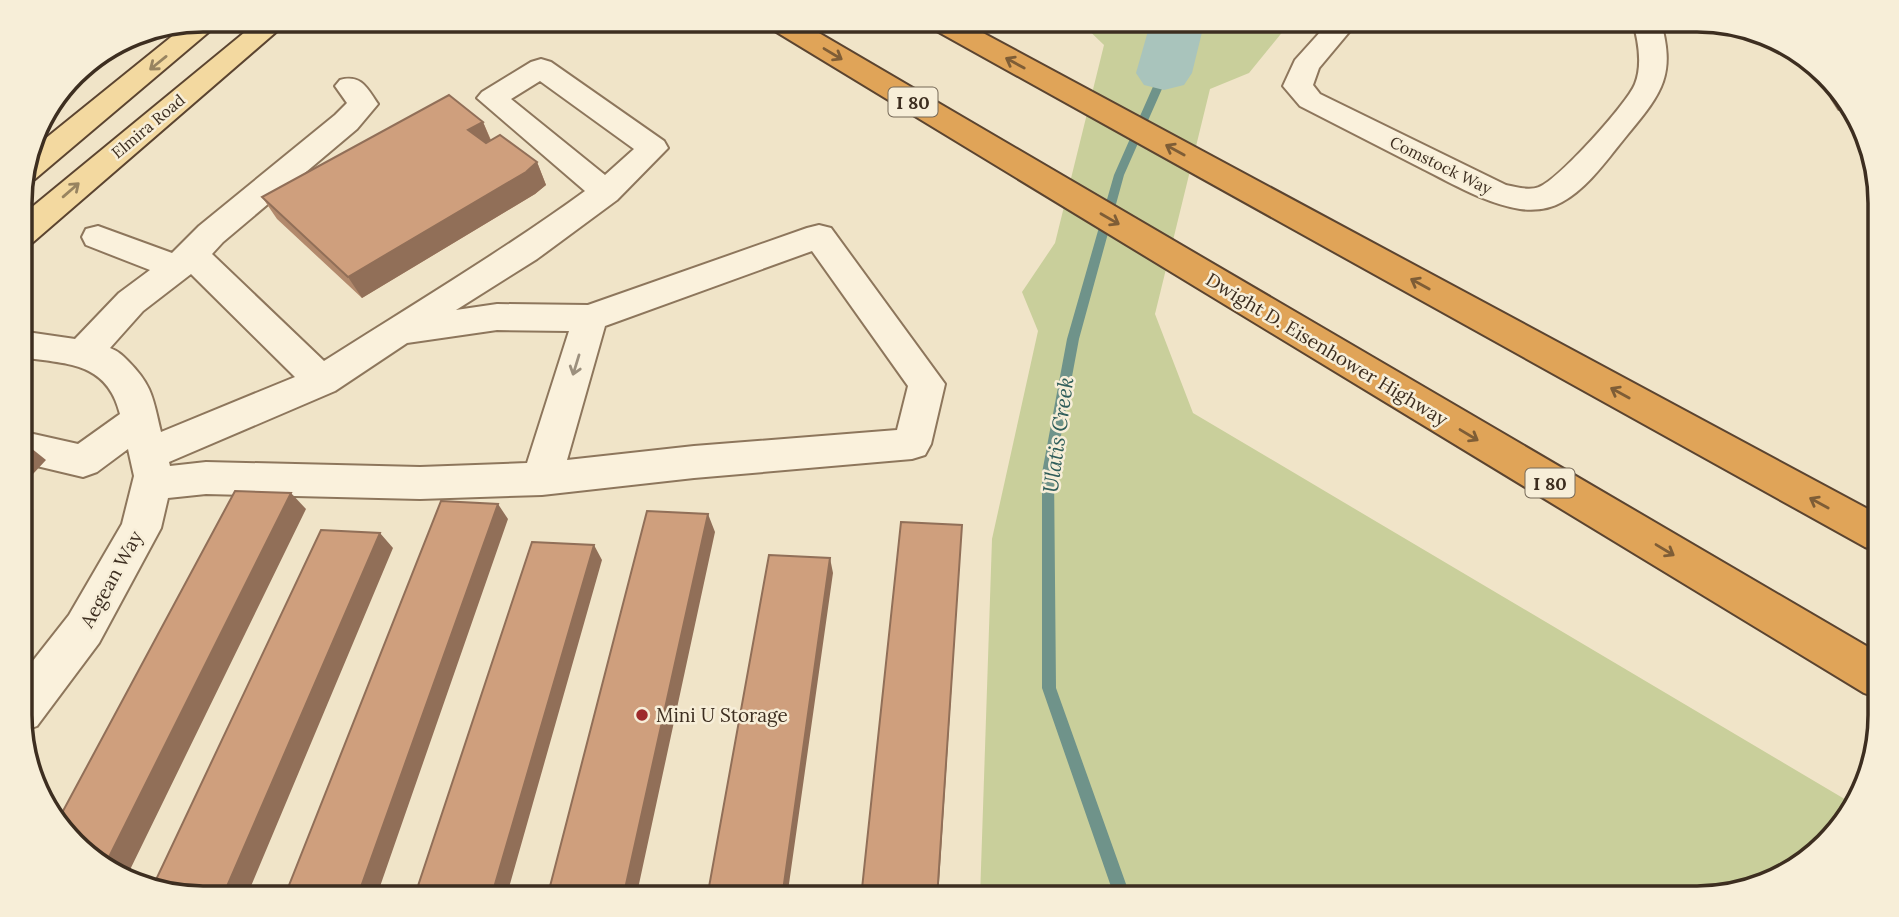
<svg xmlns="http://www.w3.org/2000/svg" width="1899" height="917" viewBox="0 0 1899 917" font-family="Lora,serif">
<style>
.green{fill:#c9cf9b}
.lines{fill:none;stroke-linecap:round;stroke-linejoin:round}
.stream{fill:#6f938a;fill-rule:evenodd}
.river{fill:#a9c4bc;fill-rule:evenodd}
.minor-casing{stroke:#8d765c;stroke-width:4}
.major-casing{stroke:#5b4430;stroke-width:4}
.highway-casing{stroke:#5b4430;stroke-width:4}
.minor{fill:#faf1dc;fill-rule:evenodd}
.major{fill:#f3d9a0;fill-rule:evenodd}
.highway{fill:#e0a458;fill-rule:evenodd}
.wall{fill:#b2896c}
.shaded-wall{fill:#916f58}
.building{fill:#cf9f7d;stroke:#916f58;stroke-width:2}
.oneway{stroke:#7e5d36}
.oneway2{stroke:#988460}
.oneway3{stroke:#9c907e}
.poi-dot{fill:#9e2a2b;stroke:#f7eed8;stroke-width:2.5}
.labels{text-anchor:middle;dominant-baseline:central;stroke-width:5;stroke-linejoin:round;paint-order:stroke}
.far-street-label{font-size:16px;fill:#3d2e20;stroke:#f7eed8}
.shield{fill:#f7eed8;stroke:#756857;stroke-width:2}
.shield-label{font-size:18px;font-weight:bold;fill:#3d2e20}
.street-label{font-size:19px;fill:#3d2e20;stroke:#f7eed8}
.poi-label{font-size:19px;fill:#3d2e20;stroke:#f7eed8;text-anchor:start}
.water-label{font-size:21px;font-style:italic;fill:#2f5d5a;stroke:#f7eed8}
.rim{fill:none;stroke:#3d2e20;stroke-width:3.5}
</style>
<rect width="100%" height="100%" fill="#f0e4c8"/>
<path class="green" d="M1077 19H1293L1249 73 1210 89 1155 314 1193 413 1853 804 1798 867 1708 897 980 898 992 539 1038 331 1022 292 1055 243 1104 45Z"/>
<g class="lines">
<path class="stream" d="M1164 70 1169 73 1124 175 1079 339 1054 473 1056 688 1131 898H1115L1042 688V473L1067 339 1114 175 1159 73Z"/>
<path class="river" d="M1148 19H1202L1204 24 1192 73 1184 85 1164 90 1144 85 1136 73 1150 24Z"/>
<defs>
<path id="minor" d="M1332 19H1360L1319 68 1313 85 1320 94 1506 185C1516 187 1529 191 1539 187 1558 180 1627 104 1635 84 1643 64 1638 39 1632 19H1660C1676 74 1663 92 1628 134 1609 157 1588 188 1562 202 1550 209 1534 211 1520 209 1485 203 1455 185 1423 169 1382 148 1341 127 1300 106L1283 86 1295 60Z
M541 59 551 62 664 141 668 148 617 200 537 259 456 310 497 304 588 305 807 228 819 225 831 228 945 384 931 444 925 455 912 459 694 478 542 495 420 499 206 494 168 498 161 528 99 643 37 726 21 732V676L69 615 122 524 134 476 128 449 97 472 83 477 20 462V431L78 444 120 414C107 361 66 364 20 357V331L75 339 119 293 150 270 86 245 82 237 86 229 98 226 172 253 199 226 335 115 347 103 335 86 340 80C361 74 367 88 378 104L357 129 223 242 212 254 324 361C412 305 501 252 585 191L477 98 482 92 531 62ZM540 81 634 149 605 175 511 99ZM812 251 908 386 897 430 694 446 567 460 605 326ZM191 274 295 377 161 432C153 399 153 386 128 361 122 355 118 351 110 348L143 311ZM497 330 569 331 527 463 420 467 206 462 170 466 169 462 335 391 407 343Z
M1838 91 1849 100 1852 110 1839 109 1832 98Z"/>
<path id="major" d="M202 19H224L35 179 22 182 30 151 191 21Z
M261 19H291L32 243 20 246V217Z"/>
<path id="highway" d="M762 19H795L1880 654V699L1864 693 765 25Z
M923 19H957L1879 515V552L1865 547 926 25Z"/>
</defs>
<use href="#minor" class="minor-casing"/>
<use href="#major" class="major-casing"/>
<use href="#highway" class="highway-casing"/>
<use href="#minor" class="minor"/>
<use href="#major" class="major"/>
<use href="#highway" class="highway"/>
</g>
<path class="wall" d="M483 122 491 140 537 162 546 185 535 194 362 298 277 219 262 197Z"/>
<path class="shaded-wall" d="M483 122 492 144 478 152 468 130Z
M537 162 546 185 535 194 362 298 348 277Z
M21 440 46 460 20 488V441Z
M291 493 306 509 125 880 122 879 105 865Z
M498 504 508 519 376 898H357Z
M708 514 715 532 636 898H623Z
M962 525 938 898H937Z
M380 533 393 548 246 898H222Z
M594 545 602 560 506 898H491Z
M830 558 833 573 787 898H782Z
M21 581 31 588 21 600Z"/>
<path class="building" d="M449 95 483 122 468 130 486 143 500 135 537 162 526 172 348 277 262 197Z
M235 491 291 493 105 865 57 826 56 824Z
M441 501 498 504 357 898H284Z
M647 511 708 514 623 898H547Z
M901 522 962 525 937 898H861Z
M321 530 380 533 222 898H202L153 886Z
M532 542 594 545 491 898H414Z
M769 555 830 558 782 898H707Z"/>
<defs><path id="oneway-shaft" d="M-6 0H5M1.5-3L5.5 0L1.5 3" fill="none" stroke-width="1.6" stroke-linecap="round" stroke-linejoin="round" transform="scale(1.75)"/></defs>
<g class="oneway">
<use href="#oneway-shaft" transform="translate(833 54) rotate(31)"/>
<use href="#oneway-shaft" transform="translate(1015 63) rotate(-151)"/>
<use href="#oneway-shaft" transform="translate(1175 150) rotate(-151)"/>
<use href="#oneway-shaft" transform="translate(1110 219) rotate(30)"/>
<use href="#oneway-shaft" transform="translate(1420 284) rotate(-151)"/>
<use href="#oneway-shaft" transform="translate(1620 393) rotate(-151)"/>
<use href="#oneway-shaft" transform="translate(1469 435) rotate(31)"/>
<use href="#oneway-shaft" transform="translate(1819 503) rotate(-151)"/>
<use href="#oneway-shaft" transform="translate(1665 550) rotate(31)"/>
</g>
<g class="oneway2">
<use href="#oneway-shaft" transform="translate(158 63) rotate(141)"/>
<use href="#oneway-shaft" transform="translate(71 190) rotate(-41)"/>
</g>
<use class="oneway3" href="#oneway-shaft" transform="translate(576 365) rotate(107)"/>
<circle class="poi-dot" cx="642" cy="715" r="7"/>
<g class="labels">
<g class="far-street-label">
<text transform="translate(148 126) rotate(-40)">Elmira Road</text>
<text transform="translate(1441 165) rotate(26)">Comstock Way</text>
</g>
<g class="shield">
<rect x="888.5" y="87.5" width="49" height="29" rx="5"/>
<rect x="1525.5" y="468.5" width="49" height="29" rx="5"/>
</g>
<g class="shield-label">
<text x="913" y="102">I 80</text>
<text x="1550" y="483">I 80</text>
</g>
<g class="street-label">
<text transform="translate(1327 349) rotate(31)">Dwight D. Eisenhower Highway</text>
<text transform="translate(111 579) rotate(-61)">Aegean Way</text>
</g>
<g class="poi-label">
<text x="656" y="715">Mini U Storage</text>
</g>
<g class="water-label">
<text transform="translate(1058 435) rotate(-82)">Ulatis Creek</text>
</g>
</g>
<path d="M0 0H1899V917H0ZM203 32H1697A171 171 0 0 1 1868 203V715A171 171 0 0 1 1697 886H203A171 171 0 0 1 32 715V203A171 171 0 0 1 203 32Z" fill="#f7eed8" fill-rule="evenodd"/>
<path class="rim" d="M203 32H1697A171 171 0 0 1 1868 203V715A171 171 0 0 1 1697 886H203A171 171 0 0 1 32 715V203A171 171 0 0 1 203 32Z"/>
</svg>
